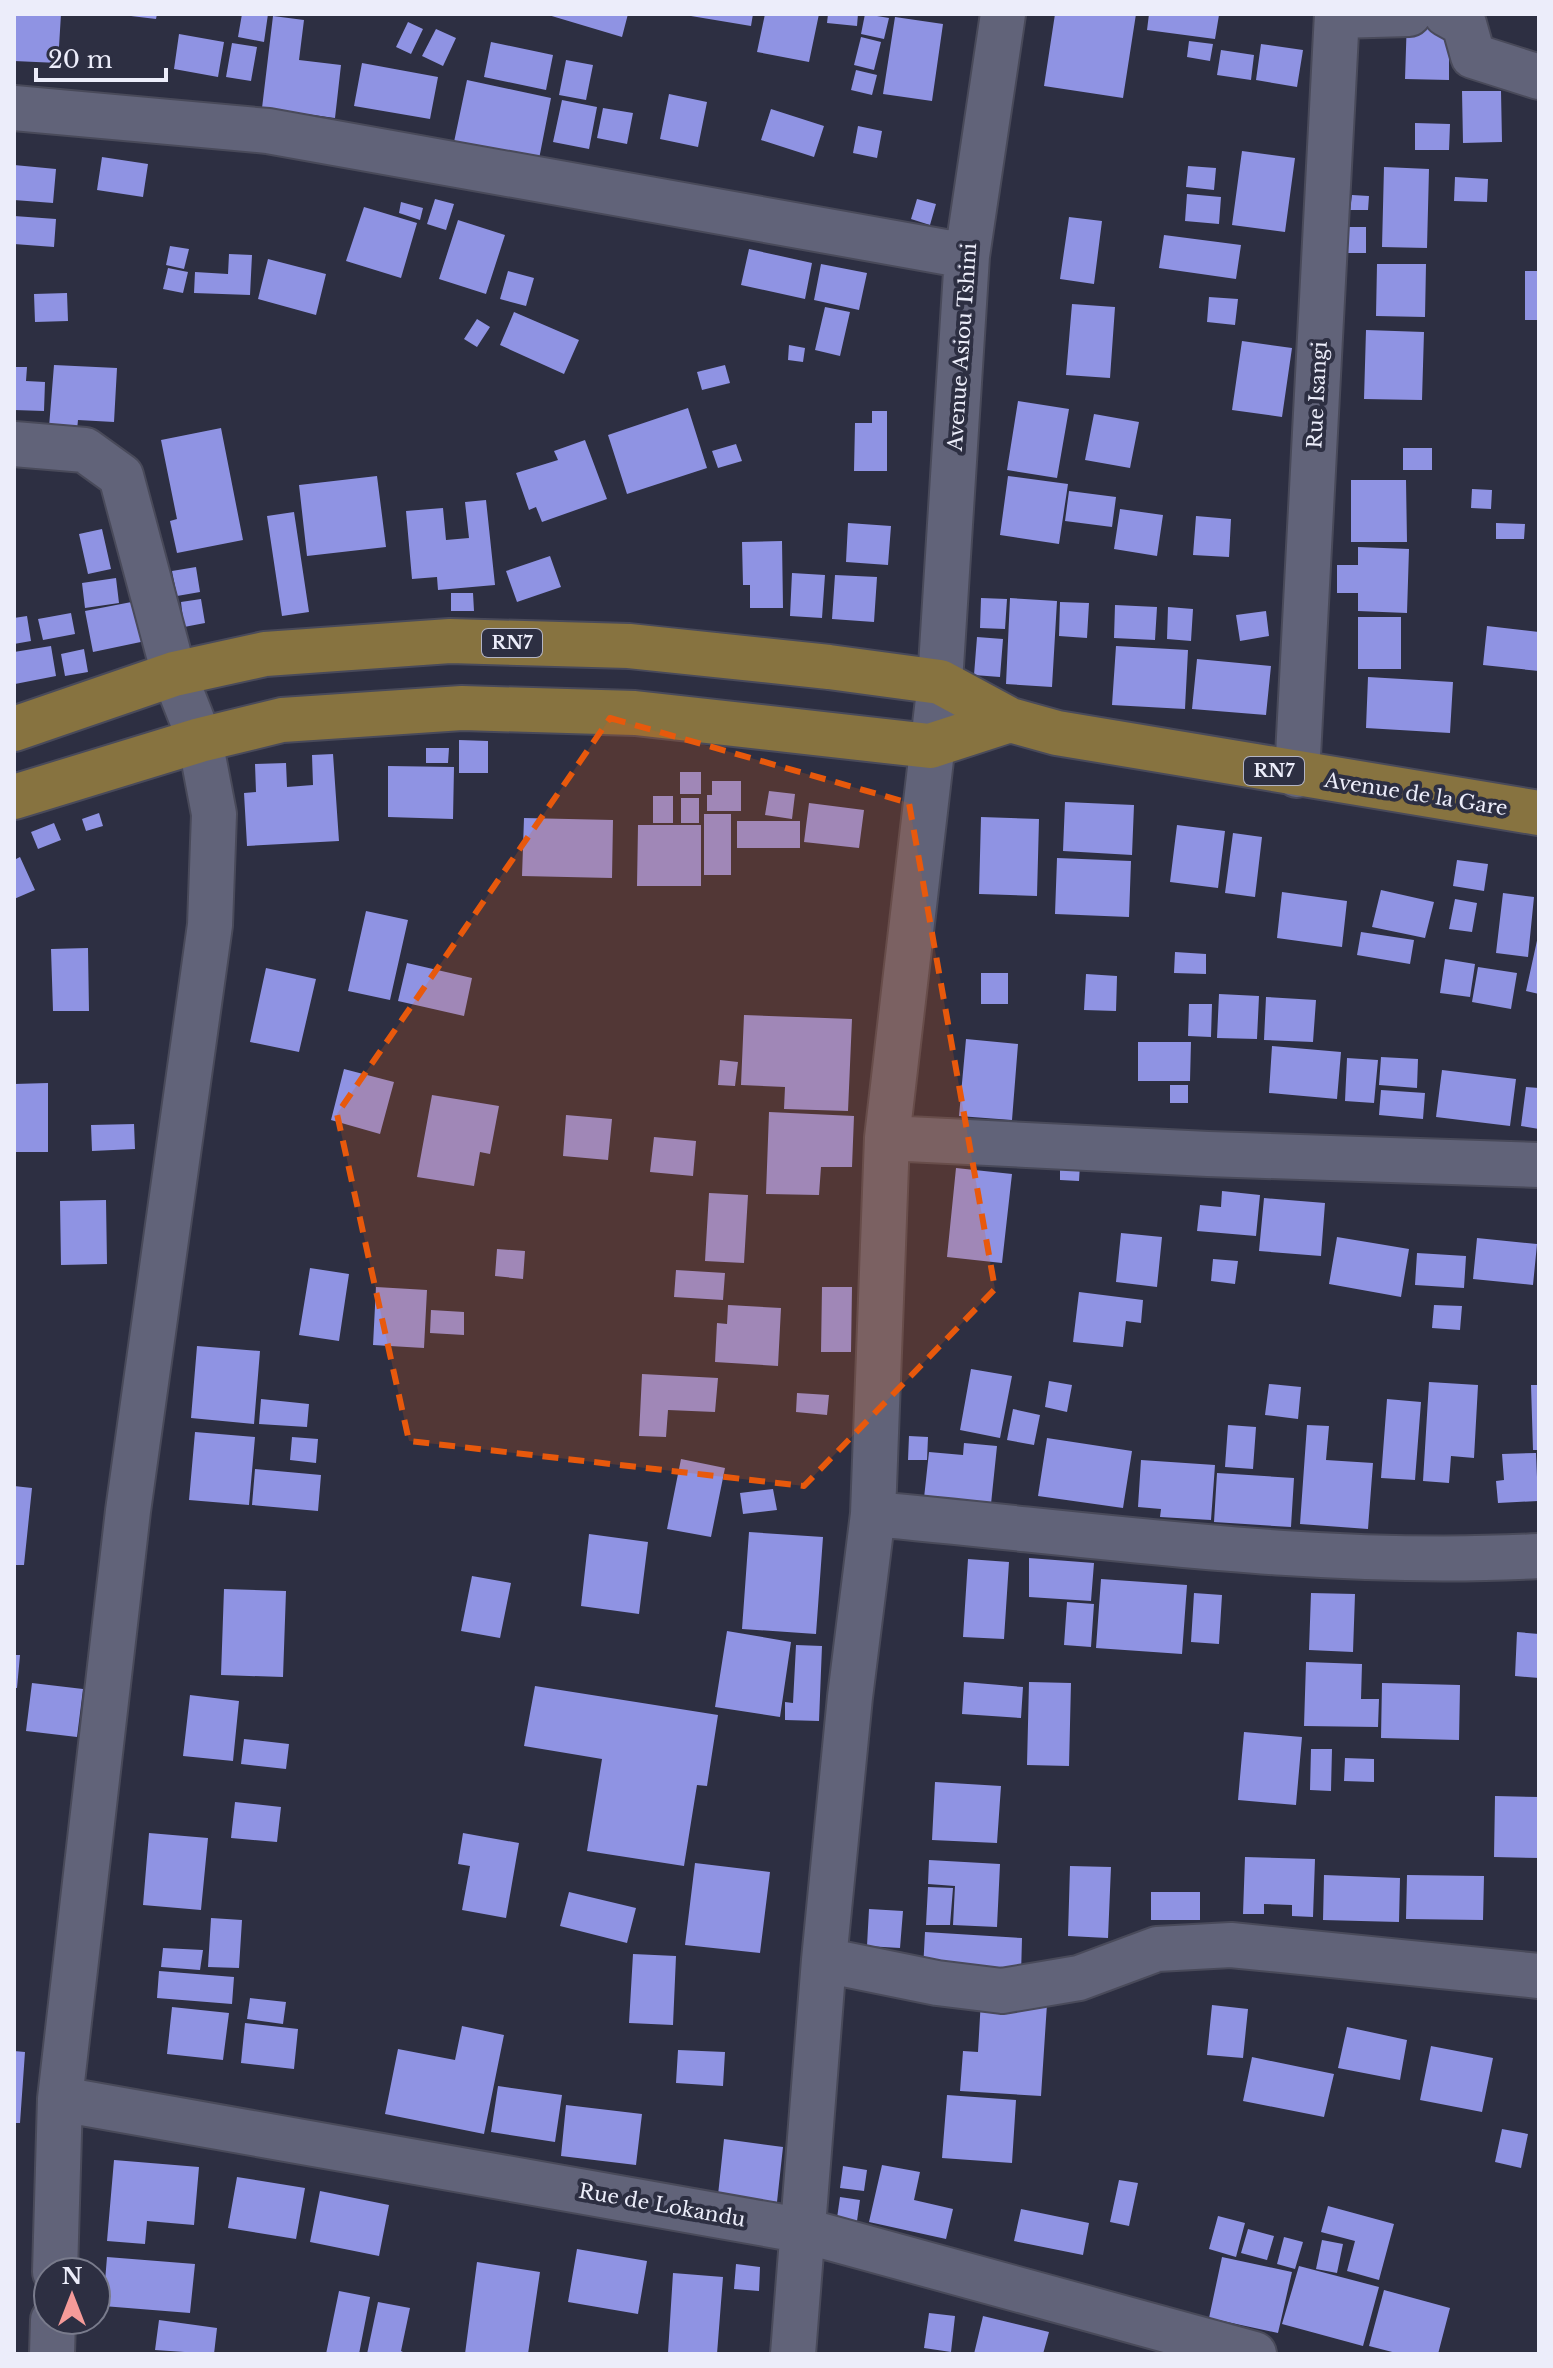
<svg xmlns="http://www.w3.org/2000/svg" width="1553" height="2368" viewBox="0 0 1553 2368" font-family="'Libre Baskerville',serif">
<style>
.building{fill:#8f93e3}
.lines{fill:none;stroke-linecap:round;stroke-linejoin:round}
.minor-casing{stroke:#494a5a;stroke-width:48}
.major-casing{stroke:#494a5a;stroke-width:48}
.minor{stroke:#616379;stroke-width:44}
.major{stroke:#877340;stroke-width:44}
.marked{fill:#e8590c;fill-opacity:0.2;stroke:#e8590c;stroke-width:6;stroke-dasharray:16 10;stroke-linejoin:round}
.labels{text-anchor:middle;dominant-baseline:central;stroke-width:8;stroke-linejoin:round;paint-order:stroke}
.shield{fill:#2d2f42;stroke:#b3b4c3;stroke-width:2}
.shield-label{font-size:18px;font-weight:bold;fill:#ecedfa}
.street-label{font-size:20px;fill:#ecedfa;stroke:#2d2f42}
</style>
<rect width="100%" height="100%" fill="#2d2f42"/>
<path class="building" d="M14 14H61L58 63 14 61Z
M131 14H157L156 19 131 16Z
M242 14H268L264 42 238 37Z
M545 14H628L622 37Z
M679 14H753L751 26Z
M765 14H819L809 62 757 52Z
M828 14H858L857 26 827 23Z
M865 14 889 18 884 39 861 34Z
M1055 14H1136L1123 98 1044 86Z
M1149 14 1219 15 1215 39 1147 30Z
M273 16 304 20 299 60 341 65 335 118 262 108Z
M895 17 943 24 932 101 883 94Z
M1407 18 1449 19V80L1405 79Z
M408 22 423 29 411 54 396 47Z
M436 29 456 38 443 66 422 56Z
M179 34 224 42 218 77 174 69Z
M861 37 881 42 874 70 854 65Z
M1189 41 1213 44 1210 61 1187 57Z
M491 42 553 55 546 90 484 77Z
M232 43 257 47 251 81 226 77Z
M1261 44 1303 50 1297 87 1256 80Z
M1221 50 1254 55 1251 80 1217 75Z
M566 60 593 65 586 100 559 95Z
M362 63 438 77 430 119 354 106Z
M856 70 877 75 872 95 851 90Z
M467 80 551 98 539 159 454 142Z
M1462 91H1501L1502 142 1463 143Z
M669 94 707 102 698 147 660 139Z
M562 100 597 107 589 149 553 142Z
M603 108 633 113 627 144 597 138Z
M771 109 824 126 814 157 761 140Z
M1415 123 1450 124 1449 150H1415Z
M858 126 882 131 877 158 853 153Z
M1242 151 1295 158 1285 232 1232 225Z
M102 157 148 164 143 197 97 190Z
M14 165 56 169 53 203 14 200Z
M1188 166 1216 168 1214 190 1186 187Z
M1384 167 1429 169 1427 248 1382 247Z
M1455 177 1488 179 1487 202 1454 201Z
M1187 194 1221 197 1219 224 1185 221Z
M1352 195 1369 196 1368 210H1350Z
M435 199 454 204 446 230 427 224Z
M917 199 936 204 930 225 911 219Z
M401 202 423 208 420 220 399 213Z
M364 207 417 223 401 278 346 261Z
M14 216 56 219 54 247 14 244Z
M1069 217 1102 221 1094 284 1060 279Z
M458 220 505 235 486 294 439 279Z
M1347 227H1366V253H1347Z
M1164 235 1241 245 1236 279 1159 268Z
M170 246 189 249 184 269 166 265Z
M749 249 812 263 805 299 741 285Z
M229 254 252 255 250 295 194 293 195 272 228 274Z
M268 259 326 274 316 315 258 299Z
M821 264 867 273 859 310 814 300Z
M1377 264H1426L1425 317 1376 316Z
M168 268 188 272 183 293 163 289Z
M508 271 534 278 526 306 500 299Z
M1525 271H1539V320H1525Z
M67 293 68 321 35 322 34 294Z
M1209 297 1238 299 1235 325 1207 322Z
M1072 304 1115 307 1110 378 1066 375Z
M825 307 850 312 840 356 815 350Z
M514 312 579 340 564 374 500 345Z
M477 319 490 327 477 347 464 339Z
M1366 330 1424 332 1422 400 1364 399Z
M1242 341 1292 348 1282 417 1232 410Z
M789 345 805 348 803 362 788 360Z
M54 365 117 368 114 422 78 420 77 430 49 427Z
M725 365 730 383 702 390 697 372Z
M14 367H27L26 381 45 382 44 411 14 410Z
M1018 401 1069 409 1057 478 1007 470Z
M688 408 707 468 627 494 608 435Z
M872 411H887V471H854L855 423H872Z
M1094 414 1139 422 1130 468 1085 460Z
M221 428 243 540 177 553 170 521 177 519 161 440Z
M585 440 607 499 542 522 536 507 529 510 516 473 558 460 554 451Z
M736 444 742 461 718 468 712 451Z
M1403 448H1432V470H1403Z
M377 476 386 547 307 556 299 485Z
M1008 476 1068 484 1059 544 1000 535Z
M1351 480H1406L1407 542H1351Z
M1472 489 1492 490 1491 509 1471 508Z
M1069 491 1116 497 1112 527 1065 521Z
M486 500 495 585 438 590 437 577 412 579 406 511 443 508 446 540 469 538 465 502Z
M1120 509 1163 515 1157 556 1114 549Z
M294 512 309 612 282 616 267 516Z
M1196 516 1231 519 1229 557 1193 555Z
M848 523 891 526 888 565 846 562Z
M1496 523 1525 524 1524 539H1496Z
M102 529 111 569 88 574 79 534Z
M782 541 783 608H750V585H743L742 542Z
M1358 547 1409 549 1407 613 1358 611V593H1337V565H1358Z
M550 556 561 587 517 602 506 571Z
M196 567 200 592 177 596 172 571Z
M792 573 825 575 822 618 790 616Z
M835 575 877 577 874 622 832 619Z
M116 578 119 603 85 608 82 583Z
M451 593H473L474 611H451Z
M981 598 1007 599 1005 629 980 628Z
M1010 598 1057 601 1052 687 1006 684Z
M147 599 155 639 93 652 85 611Z
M201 599 205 623 184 627 181 602Z
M1060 602 1089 603 1087 638 1059 636Z
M1115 605 1157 607 1155 640 1114 638Z
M1168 607 1193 609 1191 641 1167 639Z
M1266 611 1269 636 1240 641 1236 615Z
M71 613 75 634 43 640 38 619Z
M27 616 31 641 14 644V618Z
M1358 617H1401V669H1358Z
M1487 626 1539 632V671L1483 665Z
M977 637 1003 639 1000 677 974 675Z
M51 646 56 676 15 684 14 652Z
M1116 646 1188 650 1185 709 1112 705Z
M84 649 88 672 65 676 61 654Z
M1197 659 1271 666 1266 715 1192 709Z
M1368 677 1453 682 1450 733 1366 728Z
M459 740 488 741V773H459Z
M426 748H449L448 763H426Z
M333 754 339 841 247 846 244 793 256 792 255 764 286 763 287 787 313 785 312 755Z
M388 766 454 767 453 819 388 817Z
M680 772H701V794H680Z
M712 781H741V811H707V795H712Z
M769 791 795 794 792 819 765 815Z
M653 796H673V823H653Z
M681 798H699V823H681Z
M1065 802 1134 805 1132 855 1063 851Z
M809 803 864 810 859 848 804 842Z
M99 813 103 826 86 831 82 819Z
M704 814H731V875H704Z
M981 817 1039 819 1037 896 979 894Z
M524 818 613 820 612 878 522 876Z
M737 821H800V848H737Z
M54 823 61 840 38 849 31 832Z
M638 825H701V886H637Z
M1177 825 1225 831 1218 888 1170 882Z
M1233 833 1262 837 1255 897 1225 893Z
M20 857 35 890 14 899V860Z
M1057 858 1131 861 1129 917 1055 914Z
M1457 860 1488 864 1484 891 1453 886Z
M1381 890 1434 902 1425 938 1372 927Z
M1282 892 1347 901 1342 947 1277 938Z
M1503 893 1534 897 1528 957 1496 953Z
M1455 899 1477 903 1472 932 1449 929Z
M366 911 408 920 390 1000 348 991Z
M1361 932 1414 940 1410 964 1357 955Z
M1538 936H1539V994L1526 991Z
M88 948 89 1011H53L51 949Z
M1175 952 1206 954V974L1174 973Z
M1445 959 1475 964 1470 997 1440 993Z
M407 963 472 978 464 1016 398 1001Z
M1478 967 1517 973 1511 1009 1472 1002Z
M266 968 316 979 299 1052 250 1042Z
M981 973H1008V1004H981Z
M1086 974 1117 976 1116 1011 1084 1010Z
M1219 994 1259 996 1257 1039 1217 1038Z
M1266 997 1316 1000 1313 1042 1264 1040Z
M1189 1004H1212L1211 1037 1188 1036Z
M744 1015 852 1019 848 1111 784 1109 785 1087 741 1085Z
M966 1039 1018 1044 1012 1120 959 1116Z
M1138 1042H1191L1190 1081H1138Z
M1272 1046 1341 1052 1337 1099 1269 1093Z
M1381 1057 1418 1059 1417 1088 1379 1085Z
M1347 1058 1378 1060 1374 1103 1345 1101Z
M720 1060 738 1062 735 1086 718 1085Z
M344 1069 394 1082 380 1134 331 1120Z
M1442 1070 1516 1079 1510 1126 1436 1117Z
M48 1083V1152H14V1084Z
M1170 1085H1188V1103H1170Z
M1526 1087 1539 1088V1129L1521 1126Z
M1381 1090 1425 1093 1423 1119 1379 1115Z
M432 1095 499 1106 490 1154 480 1152 474 1186 417 1177Z
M769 1112 854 1116 852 1167H821L819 1195 766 1194Z
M566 1115 612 1119 608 1160 563 1156Z
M134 1124 135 1149 92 1151 91 1125Z
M654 1137 696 1141 693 1176 650 1172Z
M1060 1164H1080L1079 1181 1060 1180Z
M956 1168 1012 1174 1002 1263 947 1257Z
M1222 1191 1260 1195 1256 1236 1197 1231 1200 1205 1221 1207Z
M709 1193 748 1195 744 1263 705 1261Z
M1264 1198 1325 1203 1321 1256 1259 1251Z
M106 1200 107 1264 61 1265 60 1201Z
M1121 1233 1162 1237 1157 1287 1116 1282Z
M1337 1237 1409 1249 1401 1297 1329 1284Z
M1477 1238 1537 1244 1533 1285 1473 1279Z
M497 1249 525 1251 523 1279 495 1276Z
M1417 1253 1466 1256 1464 1288 1415 1285Z
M1213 1259 1238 1261 1235 1284 1211 1281Z
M310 1268 349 1274 339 1341 299 1335Z
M676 1270 725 1273 723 1300 674 1297Z
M376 1287 427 1290 424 1348 373 1345Z
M822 1287H852L851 1352H821Z
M1079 1292 1143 1300 1141 1323 1126 1321 1123 1347 1073 1342Z
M728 1305 781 1308 778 1366 715 1362 717 1323 727 1324Z
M1434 1305 1462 1306 1460 1330 1432 1328Z
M431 1310 464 1312V1335L430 1333Z
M197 1346 260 1351 254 1424 191 1418Z
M971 1369 1012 1376 1000 1438 960 1430Z
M642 1374 718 1378 715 1412 668 1410 666 1437 639 1436Z
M1049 1381 1072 1385 1067 1412 1045 1407Z
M1429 1382 1478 1385 1474 1458 1451 1456 1449 1483 1423 1481Z
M1269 1384 1301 1387 1298 1419 1265 1415Z
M1531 1385H1539V1450H1533Z
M797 1393 829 1395 827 1415 796 1412Z
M261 1399 309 1404 307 1427 259 1424Z
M1387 1399 1421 1402 1415 1480 1381 1478Z
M1013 1409 1040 1415 1034 1445 1007 1440Z
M1228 1425 1256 1427 1253 1469 1225 1467Z
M1307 1425 1329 1426 1326 1460 1373 1463 1368 1529 1300 1524Z
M195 1432 255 1437 249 1505 189 1500Z
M909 1436 928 1437 927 1460H908Z
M292 1437 318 1439 316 1463 290 1460Z
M1047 1438 1132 1451 1123 1508 1038 1496Z
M964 1443 997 1446 991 1504 924 1498 929 1452 963 1455Z
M1536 1453 1538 1501 1498 1503 1496 1481 1504 1480 1502 1454Z
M681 1459 725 1468 711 1537 667 1529Z
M1141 1460 1215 1465 1211 1520 1160 1517 1161 1509 1138 1507Z
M255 1469 321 1475 318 1511 252 1505Z
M1217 1473 1294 1478 1291 1527 1214 1522Z
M14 1486 32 1488 24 1565H14Z
M773 1489 777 1510 743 1514 740 1493Z
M749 1532 823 1537 816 1634 742 1629Z
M589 1534 648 1542 639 1614 581 1606Z
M1029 1558 1094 1563 1091 1601 1029 1597Z
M968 1559 1009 1562 1004 1639 963 1637Z
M472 1576 511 1583 500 1638 461 1631Z
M1101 1579 1187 1585 1182 1654 1096 1648Z
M224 1589 286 1591 283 1677 221 1675Z
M1194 1593 1222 1595 1219 1644 1191 1642Z
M1311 1593 1355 1594 1353 1652 1309 1650Z
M1067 1602 1094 1604 1091 1647 1064 1645Z
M727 1631 791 1642 780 1717 715 1707Z
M1517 1632 1539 1634V1678L1515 1676Z
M796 1645 822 1646 819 1721 785 1720V1702L793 1703Z
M14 1655H20L17 1688H14Z
M1306 1662 1362 1664 1361 1699H1379L1378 1727 1304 1726Z
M964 1682 1023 1687 1021 1718 962 1714Z
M1029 1682 1071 1683 1069 1766 1027 1765Z
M32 1683 83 1689 77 1737 26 1731Z
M1382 1683 1460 1685 1459 1740 1381 1738Z
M535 1686 718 1715 707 1786 697 1785 684 1866 587 1851 602 1759 524 1746Z
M190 1695 239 1701 233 1761 183 1756Z
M1244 1732 1302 1737 1296 1805 1238 1800Z
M244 1739 289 1744 286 1769 241 1764Z
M1311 1749H1332L1331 1791 1310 1790Z
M1345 1758 1374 1759V1782L1344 1781Z
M935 1782 1001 1786 997 1843 932 1840Z
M1495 1796 1539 1797V1858L1494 1857Z
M235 1802 281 1807 277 1842 231 1838Z
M149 1833 208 1838 201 1910 143 1905Z
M463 1833 519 1843 506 1918 462 1910 470 1866 458 1864Z
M1245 1857 1315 1859 1313 1917 1292 1916V1905L1264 1904V1914H1243Z
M929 1860 1000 1864 997 1927 953 1925 955 1886 928 1884Z
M695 1863 770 1872 760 1953 685 1945Z
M1070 1866 1111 1867 1108 1938 1068 1936Z
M1324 1875 1400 1878 1399 1922 1323 1920Z
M1407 1875 1484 1876 1483 1920 1406 1919Z
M928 1887 953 1888 950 1925H926Z
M569 1892 636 1908 627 1943 560 1926Z
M1151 1892H1200V1920H1151Z
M869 1909 903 1911 900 1948 867 1946Z
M211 1918 242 1920 239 1968 208 1967Z
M925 1932 1022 1938 1021 1975 923 1970Z
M163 1948 203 1950 200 1970 161 1967Z
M633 1954 676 1956 673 2025 629 2023Z
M159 1971 234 1977 232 2004 157 1998Z
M250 1998 286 2002 283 2024 247 2019Z
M981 1999 1047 2004 1041 2096 960 2091 963 2051 978 2052Z
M1212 2005 1248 2009 1243 2058 1207 2055Z
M172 2007 229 2013 223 2060 167 2054Z
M245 2023 298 2029 294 2069 241 2063Z
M462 2026 504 2035 484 2134 385 2114 398 2049 455 2060Z
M1347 2027 1407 2040 1400 2080 1338 2068Z
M1431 2046 1493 2058 1482 2112 1420 2100Z
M678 2050 725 2052 723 2086 676 2083Z
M14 2051 25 2052 20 2123H14Z
M1252 2057 1334 2074 1324 2117 1243 2101Z
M498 2086 562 2095 555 2142 491 2132Z
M947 2095 1016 2100 1012 2163 942 2158Z
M566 2105 642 2114 636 2165 561 2156Z
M1502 2129 1528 2134 1521 2168 1495 2162Z
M724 2139 783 2147 777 2202 718 2195Z
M114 2160 199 2167 194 2225 147 2221 145 2244 107 2241Z
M882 2165 920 2172 914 2200 953 2209 946 2239 869 2222Z
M843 2166 867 2170 864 2191 840 2188Z
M237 2177 305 2188 296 2239 228 2228Z
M1119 2180 1138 2183 1129 2226 1110 2222Z
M320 2191 389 2205 379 2256 310 2242Z
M840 2197 860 2200 857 2221 837 2218Z
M1328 2206 1394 2224 1379 2280 1347 2271 1355 2241 1321 2232Z
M1021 2209 1089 2223 1083 2255 1014 2241Z
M1218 2216 1245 2223 1236 2257 1209 2249Z
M1248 2229 1274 2236 1267 2260 1241 2253Z
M1284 2237 1303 2242 1295 2269 1277 2264Z
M1322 2240 1343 2244 1337 2273 1316 2269Z
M577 2249 647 2261 638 2314 568 2302Z
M107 2257 195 2264 190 2313 103 2306Z
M1222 2257 1292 2272 1278 2333 1209 2318Z
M477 2262 540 2272 528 2354H465Z
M736 2264 760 2267 759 2291 734 2289Z
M1299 2266 1379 2287 1363 2346 1282 2324Z
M673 2273 723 2277 717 2354 668 2353Z
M1384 2290 1450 2308 1438 2354H1400L1369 2346Z
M339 2291 370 2297 359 2354H326Z
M378 2302 410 2308 401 2351 407 2354H367Z
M929 2313 955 2316 951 2352 924 2348Z
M983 2316 1049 2332 1043 2354H974Z
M159 2320 217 2328 214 2354 155 2350Z"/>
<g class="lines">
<defs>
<path id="minor" d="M1446 14 1464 24 1473 56 1539 77
M1337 16 1409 14
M14 108 268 131 967 256
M14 444 85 450 121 476 174 674 200 740 214 814 210 925 128 1511 60 2099 55 2272
M1297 775 1337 14
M887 1138 1208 1154 1539 1165
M873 1514C1094 1534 1317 1568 1539 1556
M824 1960 937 1983 1002 1991 1079 1978 1157 1949 1231 1945 1539 1976
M60 2099 805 2231 1254 2354
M52 2354 53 2320
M793 2354 824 1960 850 1697 873 1514 887 1138 940 682 967 256 1003 14"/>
<path id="major" d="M14 729 174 674 265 654 450 641 629 646 829 667 940 682 1010 720 1057 733 1539 813
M14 797 200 740 282 720 462 708 635 713 930 746 1010 720"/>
</defs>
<use href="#minor" class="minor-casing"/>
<use href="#major" class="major-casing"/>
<use href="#minor" class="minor"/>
<use href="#major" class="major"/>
</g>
<path class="marked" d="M610 718 909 803 995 1289 804 1486 409 1441 337 1114Z"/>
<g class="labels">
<g class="shield">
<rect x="482" y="629" width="60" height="28" rx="6"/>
<rect x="1244" y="757" width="60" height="28" rx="6"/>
</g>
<g class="shield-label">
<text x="512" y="643">RN7</text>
<text x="1274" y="771">RN7</text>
</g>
<g class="street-label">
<text transform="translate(962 347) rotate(-86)">Avenue Asiou Tshini</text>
<text transform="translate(1317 395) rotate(-87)">Rue Isangi</text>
<text transform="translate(1416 794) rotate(9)">Avenue de la Gare</text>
<text transform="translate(662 2205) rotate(10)">Rue de Lokandu</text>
</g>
</g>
<rect width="1553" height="2368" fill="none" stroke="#ecedfa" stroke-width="32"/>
<g transform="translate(72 2296)"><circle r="38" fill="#2d2f42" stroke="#797b8c" stroke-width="2"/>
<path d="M0-6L14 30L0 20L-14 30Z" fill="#f59b99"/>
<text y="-12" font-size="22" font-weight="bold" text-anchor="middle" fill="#ecedfa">N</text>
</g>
<path d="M36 68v12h130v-12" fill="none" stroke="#ecedfa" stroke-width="4"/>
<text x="48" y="68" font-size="24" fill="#ecedfa" stroke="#2d2f42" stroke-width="6" paint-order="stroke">20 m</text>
</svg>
